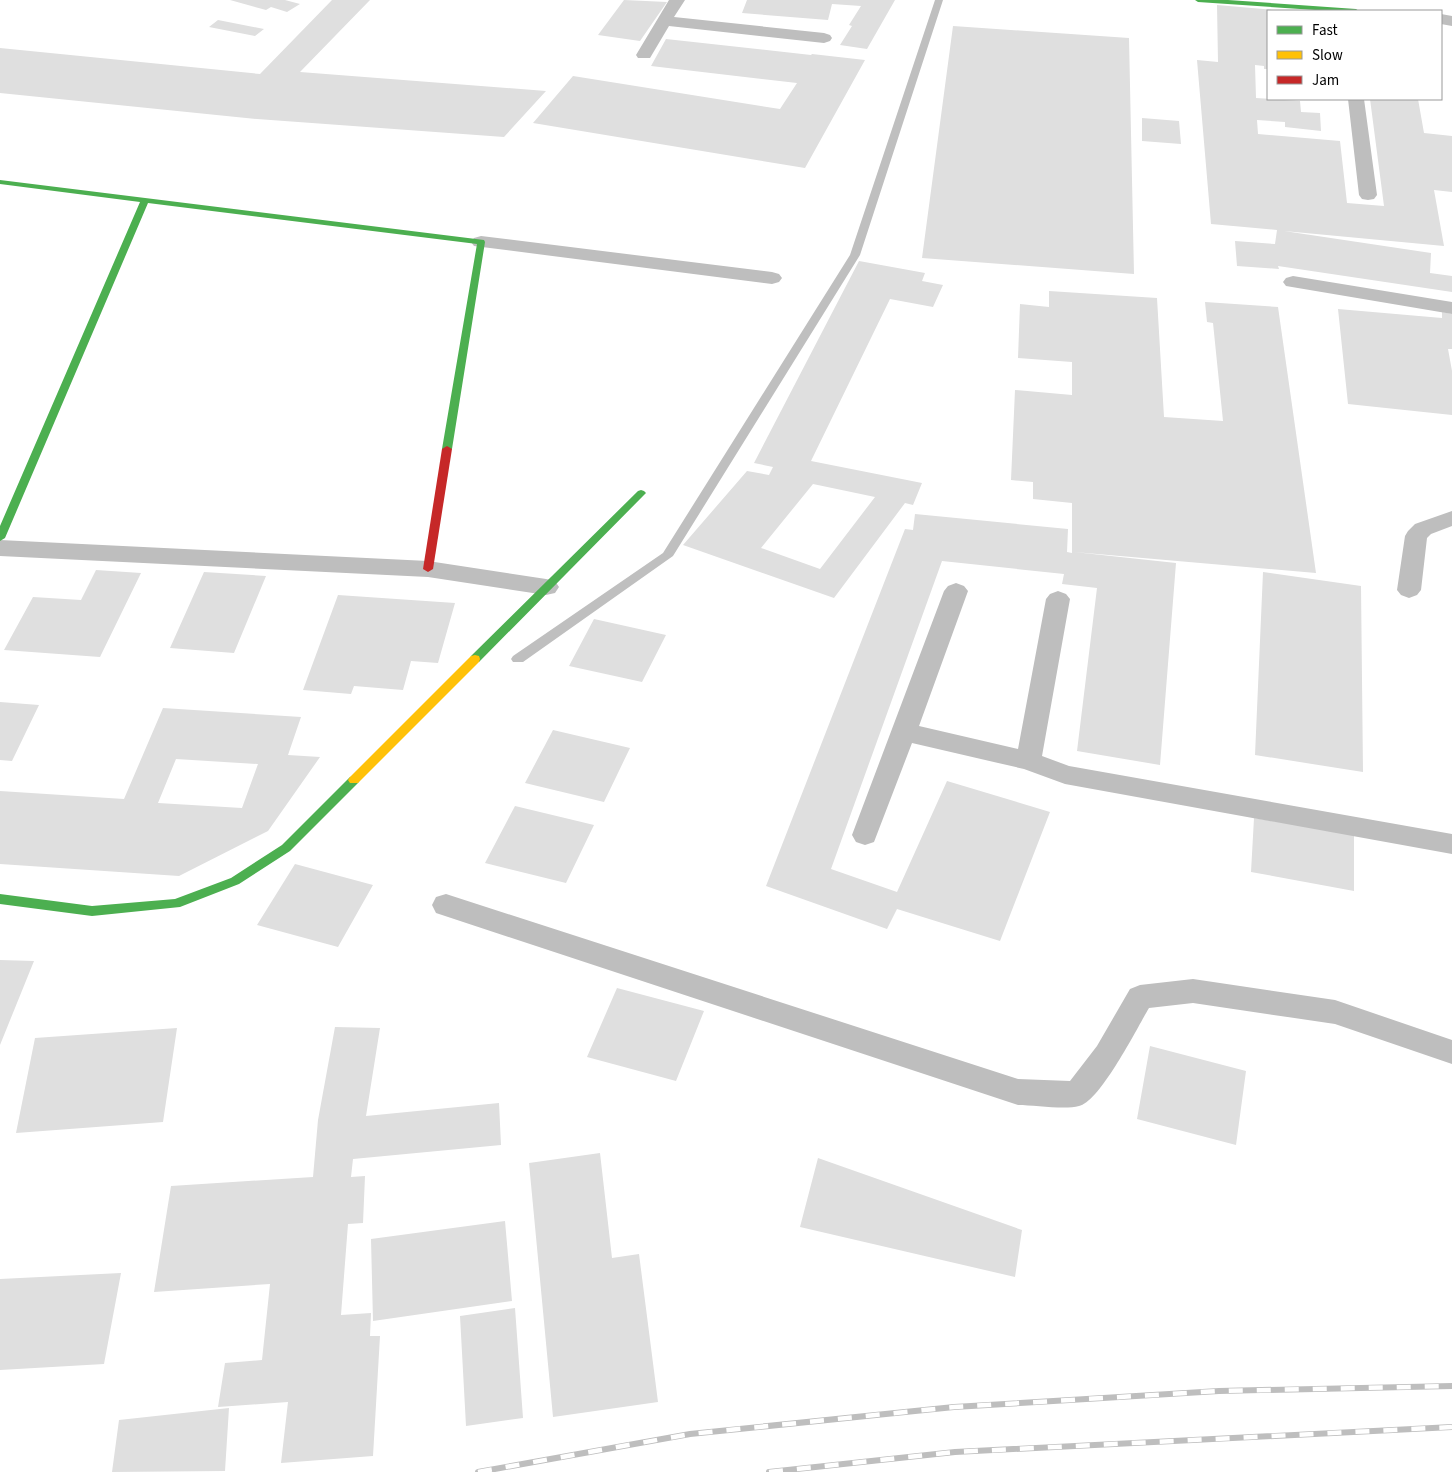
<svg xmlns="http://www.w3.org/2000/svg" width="1452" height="1472" viewBox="0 0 1452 1472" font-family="'Source Sans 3',sans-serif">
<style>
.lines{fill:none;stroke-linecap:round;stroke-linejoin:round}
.stream{fill:#bfbfbf;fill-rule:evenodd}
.building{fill:#dfdfdf;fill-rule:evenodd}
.lane{fill:#bebebe;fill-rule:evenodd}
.street{fill:#bebebe;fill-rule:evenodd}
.fast{fill:#4caf50;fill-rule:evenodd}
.slow{fill:#ffc107;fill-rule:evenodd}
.jam{fill:#c62828;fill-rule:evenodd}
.rail-casing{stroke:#bebebe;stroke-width:6}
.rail{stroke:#fff;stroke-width:4.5;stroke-dasharray:14;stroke-linecap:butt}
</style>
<rect width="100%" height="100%" fill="#fff"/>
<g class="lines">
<path class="stream" d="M935 0H943L860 255 673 556 523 662H513L511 659 513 656 663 553 850 255Z"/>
</g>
<path class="building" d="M230 0H285L300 4 287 12 271 7 266 10Z
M332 0H370L300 72 546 91 504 137 257 119 0 93V48L260 74Z
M624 0 667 2 640 41 598 35Z
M747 0H895L867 49 840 45 852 26 849 25 861 6 832 4 828 20 742 13Z
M1217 5 1274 10 1268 11V69H1264V66L1255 65 1256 98 1300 101 1301 112 1320 113 1321 131 1285 127V122L1257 120 1258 134 1340 141 1347 203 1384 206 1370 99H1418L1424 133 1452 136V192L1434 190 1444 246 1284 231 1431 253 1430 273 1452 276V292L1278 266 1279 269 1237 266 1235 241 1275 244 1277 230 1211 224 1197 60 1218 62Z
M218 20 264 29 255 36 209 27Z
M953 26 1129 38 1134 274 922 258Z
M666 39 811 55 812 54 865 60 805 168 533 123 573 76 780 109 797 83 651 66Z
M1142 118 1179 121 1181 144 1142 141Z
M859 261 925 273 922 281 943 285 933 307 890 299 811 461 922 483 913 505 905 503 834 598 683 545 747 471 769 475 773 467 754 463ZM813 484 875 497 820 569 761 548Z
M1049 291 1157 298 1164 417 1223 421 1213 323 1207 322 1205 302 1278 307 1316 573 1074 552 1176 563 1160 765 1077 751 1097 588 1062 584 1064 574 942 561 831 869 897 892 947 781 1050 812 1000 941 897 909 887 929 766 886 905 529 913 530 915 514 1068 529 1067 552 1072 553V503L1033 499V482L1011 480 1015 390 1072 395V362L1018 358 1020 304 1049 307Z
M1338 309 1442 318V312L1452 314V349H1448L1452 371V415L1348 404Z
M96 570 141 573 100 657 4 650 33 597 81 600Z
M204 572 266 576 234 653 170 648Z
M1263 572 1361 586 1363 772 1255 755Z
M338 595 455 603 438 663 411 661 403 690 354 686 351 694 303 690Z
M594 619 666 635 642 682 569 666Z
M0 702 39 705 12 761 0 760Z
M163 708 301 717 288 755 320 757 268 831 179 876 0 864V791L124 799ZM176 759 258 764 242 808 158 803Z
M553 730 630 748 604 802 525 783Z
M515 806 594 825 566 883 485 863Z
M1254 818 1354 834V891L1251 872Z
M295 864 373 885 338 947 257 925Z
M0 960 34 961 0 1045Z
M617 988 704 1011 676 1081 587 1057Z
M335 1027 380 1028 366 1116 499 1103 501 1145 353 1159 351 1177 365 1176 363 1223 348 1224 341 1315 371 1313 370 1336H380L373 1456 281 1463 288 1402 218 1407 225 1363 262 1360 270 1284 154 1292 171 1186 313 1177 318 1120Z
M177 1028 163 1122 16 1133 35 1038Z
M1150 1046 1246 1071 1236 1145 1137 1119Z
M600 1153 612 1258 639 1254 658 1402 553 1417 529 1163Z
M818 1158 1022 1230 1015 1277 800 1227Z
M505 1221 512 1301 373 1321 371 1239Z
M121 1273 104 1364 0 1370V1279Z
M515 1308 523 1418 466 1426 460 1316Z
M229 1408 225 1471 112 1472 119 1420Z"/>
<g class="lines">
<path class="lane" d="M669 0H685L674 17 824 33 830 35 832 38 830 41 824 43 669 26 650 58H638L636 55Z
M1348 99H1364L1377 195 1374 199 1368 200 1362 199 1359 195Z
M1293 276 1452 302V314L1286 286 1283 282 1286 278Z
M1452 511V526L1431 534 1427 538 1421 590 1417 595 1409 598 1401 595 1397 590 1405 536 1408 531 1415 524Z
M956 583 964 586 968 591 919 726 1018 749 1046 599 1050 594 1058 591 1066 594 1070 599 1042 756 1069 766 1452 834V854L1065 784 1024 769 912 743 874 842 865 845 856 842 852 835 944 591 948 586Z
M446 894 1018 1079 1070 1081 1097 1046 1130 989 1140 985 1193 979 1335 1000 1452 1040V1064L1335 1024 1193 1003 1149 1008C1137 1028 1100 1102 1079 1106 1065 1110 1034 1105 1018 1105L436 913 432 905 436 897Z"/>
<path class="street" d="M1441 14 1452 16V26L1441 24Z
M481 236 772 272 779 274 782 278 779 282 772 284 474 246 471 242 474 238Z
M0 540 428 561 546 579 555 581 559 587 555 593 546 595 428 577 0 556Z"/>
<path class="fast" d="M1195 0H1228L1356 9 1359 11H1330L1198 2Z
M0 180 484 240 485 242 452 449 447 452 442 449 477 244 148 203 5 538 0 541V526L140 202 0 184Z
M641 490 644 491 646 493 644 495 479 662H471L470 659 471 656 638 491Z
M354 776 358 777 360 780 358 783 290 851 239 884 180 907 92 916 0 904V894L92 906 175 899 231 878 282 845 350 777Z"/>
<path class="slow" d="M475 655 479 656 480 659 479 662 358 783H350L348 780 350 777 471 656Z"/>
<path class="jam" d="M447 446 452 449 433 569 428 572 423 569 442 449Z"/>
<defs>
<path id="rail" d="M478 1472 690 1434 954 1407 1219 1391 1452 1386
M769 1472 955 1452 1452 1427"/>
</defs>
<use href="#rail" class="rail-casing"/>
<use href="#rail" class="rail"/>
</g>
<rect x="1267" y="10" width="175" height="90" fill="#ffffff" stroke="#999999"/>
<rect x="1277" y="26" width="25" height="8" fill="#4caf50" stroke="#999999"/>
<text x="1312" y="35" font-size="15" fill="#000000">Fast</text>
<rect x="1277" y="51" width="25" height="8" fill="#ffc107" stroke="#999999"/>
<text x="1312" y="60" font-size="15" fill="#000000">Slow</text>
<rect x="1277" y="76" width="25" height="8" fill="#c62828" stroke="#999999"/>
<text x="1312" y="85" font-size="15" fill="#000000">Jam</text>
</svg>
